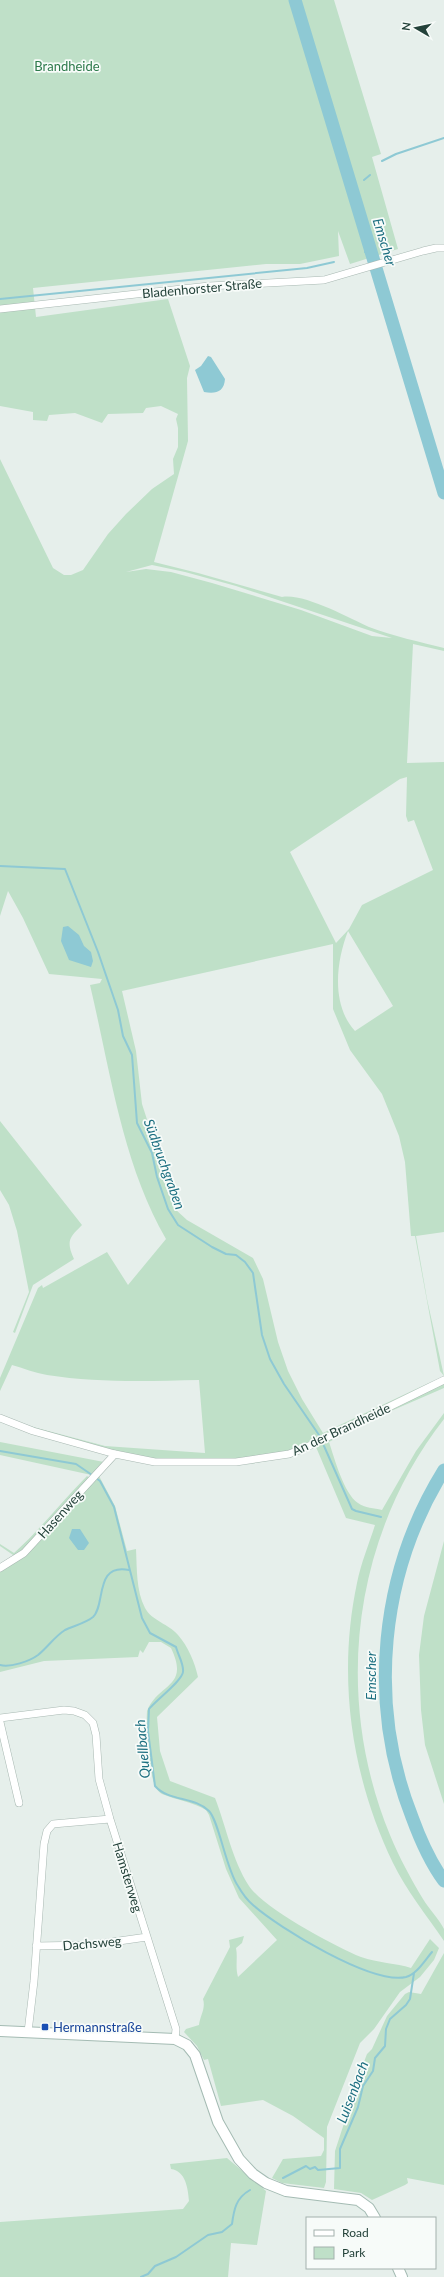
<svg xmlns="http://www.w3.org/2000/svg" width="444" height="2277" viewBox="0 0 444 2277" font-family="Lato,sans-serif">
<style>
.green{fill:#bfe0c8;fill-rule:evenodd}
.water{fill:#8ec9d4}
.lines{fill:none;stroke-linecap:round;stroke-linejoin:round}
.stream{stroke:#8ec9d4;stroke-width:2}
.river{stroke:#8ec9d4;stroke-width:13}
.minor-casing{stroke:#a8b8b2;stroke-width:8}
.secondary-casing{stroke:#a4bbb3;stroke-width:12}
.minor{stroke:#fff;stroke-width:7}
.secondary{stroke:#fff;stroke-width:10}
.transit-dot{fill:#1a4fb4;stroke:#f7fbf9;stroke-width:1.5}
.labels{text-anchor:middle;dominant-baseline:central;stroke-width:3.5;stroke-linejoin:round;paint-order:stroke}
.park-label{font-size:13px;fill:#2d7a4b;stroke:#f7fbf9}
.street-label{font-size:13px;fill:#24423a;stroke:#f7fbf9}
.transit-label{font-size:13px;fill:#164399;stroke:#f7fbf9;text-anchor:start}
.water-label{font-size:14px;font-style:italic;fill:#1c6f80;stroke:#f7fbf9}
</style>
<rect width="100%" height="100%" fill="#e6efeb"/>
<path class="green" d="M0 0H334L381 154 372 157 398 249 350 264 338 231 339 256 300 264H266L33 288 36 317 168 299 190 366 187 378 188 441 154 562 198 573 282 597C304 593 349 618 369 627 393 636 420 642 444 648V651L413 644 407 763 444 762V1232L416 1236 427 1299 444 1376 440 1371 415 1236H411L405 1162 399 1136 382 1094 350 1050 333 1009V944L122 991 136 1051 142 1104 153 1138 164 1182 175 1209 187 1220 253 1258 263 1279 278 1342 288 1371 302 1399 323 1433 435 1380 295 1450 240 1460 147 1459 111 1451 22 1424 105 1446 205 1453 199 1380C149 1381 97 1383 47 1375 35 1373 23 1368 12 1365L0 1391V1378L38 1288 42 1285 43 1288 107 1252 128 1285 166 1239C122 1163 110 1069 90 985L100 983 102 979 49 974 23 918 8 891 0 916V459L53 568 64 575H71L83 570 108 534 126 514 152 489 174 474 173 459 178 447V428L176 419 178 414 161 406 146 408 143 413 108 414 102 423 75 413 49 415 47 421 33 420V412L0 406ZM152 565 185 572 236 586 392 638 372 636 301 610 212 583 171 572 146 569 126 572ZM407 777 406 816 408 822 414 820 433 870 362 905 349 929 336 943 290 852 400 779ZM348 931 393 1006 355 1031C331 1005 336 962 348 931Z
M0 1121 82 1225C69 1238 66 1241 74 1259L33 1285 15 1333 13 1332 29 1292 17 1231 9 1205 0 1190Z
M444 1383V1388L368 1421 329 1442C334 1457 344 1494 358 1503 365 1508 374 1508 382 1510L416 1451 444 1413V1419C352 1537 333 1697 390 1835 399 1857 411 1879 423 1899 429 1909 439 1919 444 1929 444 1933 444 1938 444 1941 427 1916 406 1890 393 1863 351 1776 337 1677 357 1583 361 1563 369 1544 375 1525L346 1518 316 1447 293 1456 245 1465 289 1455Z
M0 1442 104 1462 96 1476 0 1455Z
M87 1476 91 1479 16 1557 0 1546V1544L14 1553C40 1530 62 1501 87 1476Z
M99 1476 115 1506 127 1551 136 1549C137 1568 136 1591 145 1608 152 1621 169 1624 178 1635 188 1646 195 1663 198 1677L157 1717 160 1751 170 1781 215 1798C226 1826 232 1860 249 1886 265 1909 334 1946 361 1957 378 1963 396 1963 411 1968L430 1939 439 1948 434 1960 420 1977 400 1992 374 2029 360 2043 327 2127 326 2182 324 2188 282 2183 272 2178 283 2159 321 2156 324 2150V2138L293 2116 263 2100 221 2106 208 2059 204 2060 197 2046 184 2032 186 2029 199 2025C200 2016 206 2008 203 1999L230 1947 229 1940 244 1936 242 1943 236 1948C238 1958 235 1966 238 1977L277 1940 239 1898 226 1869 209 1815 206 1810C193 1802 176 1800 162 1794 147 1787 146 1727 147 1711 159 1682 190 1688 171 1648L161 1642H149L143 1653 140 1650 138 1657 44 1661 0 1672V1570L10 1565Z
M444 1541V1804L425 1745 421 1710 419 1655 424 1616Z
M444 1953V2185L407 2178 408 2183 405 2185 372 2200 361 2193 334 2189 335 2151 351 2102V2096L367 2054 372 2049 387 2016 405 1994 409 1992 421 1994Z
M227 2158 266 2191 257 2245 231 2243 228 2277H0V2222L183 2209 189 2201C188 2189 186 2171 171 2169L170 2164Z"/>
<path class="water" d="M208 356 211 357 225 379C224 392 216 394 204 392L195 370 201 366Z
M68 926 79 935 84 946 91 952 93 961 91 967 69 960 61 941 63 927Z
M72 1529H80L89 1543 84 1550H78L69 1538Z"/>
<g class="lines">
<path class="stream" d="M382 161 396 154 444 138
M364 180 370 175
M352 190 357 187
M365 252 370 251
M0 299 307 268 334 262
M0 866 65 869 98 952 118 1010 123 1036 132 1055 137 1123 152 1153 157 1177 168 1209 178 1225 212 1247 226 1254 236 1255 245 1262 253 1273 262 1335 270 1359 284 1384 319 1435
M324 1446 352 1509 356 1511 381 1517
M0 1451 76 1464 92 1475
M96 1478 100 1481 114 1507 142 1618 150 1633 176 1647C178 1655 184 1664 183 1672 182 1681 156 1700 149 1709L148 1731 155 1786C169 1802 194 1796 209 1811 219 1821 226 1869 238 1886 242 1893 247 1900 253 1905 279 1928 372 1985 406 1977 417 1974 425 1960 432 1952
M0 1665C10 1668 30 1661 38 1655 48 1647 54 1637 65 1630 73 1626 86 1623 93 1617 106 1605 94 1563 129 1570
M283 2178 306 2166 310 2169 315 2167 318 2170 340 2168V2149L358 2107 363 2086 373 2071 375 2058 385 2046 386 2029 390 2019 406 2005 410 1999 414 1973
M141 2277 148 2274 155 2266 176 2257 208 2235 222 2232 232 2224C234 2209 236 2198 250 2190"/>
<path class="river" d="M295 0 444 493
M444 1470C380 1573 367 1703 412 1817 420 1839 430 1862 444 1881"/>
<defs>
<path id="minor" d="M0 309 209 286 324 280 423 251 436 248H444
M0 1418 33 1431 115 1454 155 1462H236L289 1454 307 1447 444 1380
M0 1568 24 1553 115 1454
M0 1718 64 1710 74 1711 85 1715 93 1723 96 1735 99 1779 110 1819 176 2029 175 2039
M0 1722 19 1803
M36 1946 91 1945 147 1937
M28 2032 34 1981 44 1844 47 1831 53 1824 110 1819"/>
<path id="secondary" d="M0 2031 175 2039 187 2045 195 2055 218 2122 239 2159 253 2174 266 2183 286 2191 358 2200 369 2208 375 2218
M398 2268 402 2277"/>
</defs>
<use href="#minor" class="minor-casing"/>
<use href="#secondary" class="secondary-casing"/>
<use href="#minor" class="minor"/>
<use href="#secondary" class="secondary"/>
</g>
<rect class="transit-dot" x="41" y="2023" width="8" height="8" rx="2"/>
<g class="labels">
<g class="park-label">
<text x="67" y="66">Brandheide</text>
</g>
<g class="street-label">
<text transform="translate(202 288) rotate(-5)">Bladenhorster Straße</text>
<text transform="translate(341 1429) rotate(-25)">An der Brandheide</text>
<text transform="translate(60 1514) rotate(-48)">Hasenweg</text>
<text transform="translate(128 1877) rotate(73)">Hamsterweg</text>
<text transform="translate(92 1943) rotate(-5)">Dachsweg</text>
</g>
<g class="transit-label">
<text x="53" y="2027">Hermannstraße</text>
</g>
<g class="water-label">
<text transform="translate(385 242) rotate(73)">Emscher</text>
<text transform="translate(165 1164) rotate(70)">Südbruchgraben</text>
<text transform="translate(370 1676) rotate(-90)">Emscher</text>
<text transform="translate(142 1749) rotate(-95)">Quellbach</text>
<text transform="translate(352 2092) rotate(-69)">Luisenbach</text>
</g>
</g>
<rect x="306" y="2217" width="130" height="52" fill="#f7fbf9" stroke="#a3b1ad"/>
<rect x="314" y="2230" width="20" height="6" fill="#ffffff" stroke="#a3b1ad"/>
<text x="342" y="2237" font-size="12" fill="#24423a">Road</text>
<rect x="314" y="2247" width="20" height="12" fill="#bfe0c8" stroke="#a3b1ad"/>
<text x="342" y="2257" font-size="12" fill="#24423a">Park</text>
<g transform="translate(416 28) rotate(279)" stroke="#f7fbf9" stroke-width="3" paint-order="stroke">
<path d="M0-3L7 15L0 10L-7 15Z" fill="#24423a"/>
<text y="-6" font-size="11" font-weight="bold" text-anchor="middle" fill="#24423a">N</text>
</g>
</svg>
